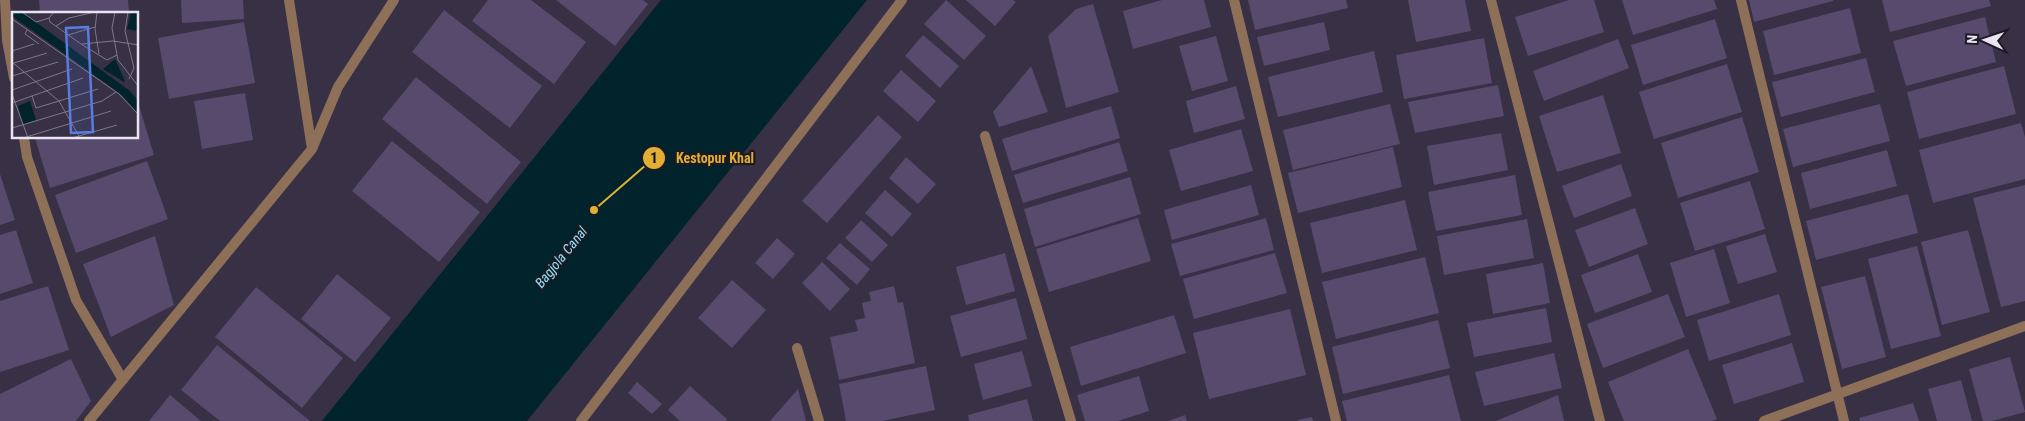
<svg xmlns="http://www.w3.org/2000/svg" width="2025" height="421" viewBox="0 0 2025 421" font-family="'Roboto Condensed',sans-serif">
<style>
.water{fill:#00232c}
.building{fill:#574a6c}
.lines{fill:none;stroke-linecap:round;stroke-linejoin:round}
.street{stroke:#8e7058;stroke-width:10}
.labels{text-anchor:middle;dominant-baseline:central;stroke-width:4.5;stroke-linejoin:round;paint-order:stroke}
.water-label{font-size:14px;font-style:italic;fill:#8de0f7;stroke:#1d1a24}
.inset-road{fill:none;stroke:#7e788a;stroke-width:1}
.view{fill:#5a7be0;fill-opacity:0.15;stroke:#5a7be0;stroke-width:2.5}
.inset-edge{fill:none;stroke:#e8e4f2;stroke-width:2.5}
.leader{fill:none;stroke:#e1af34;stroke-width:2}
.callout-dot{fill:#e1af34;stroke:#1d1a24;stroke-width:2}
.mark-label{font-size:15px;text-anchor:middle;font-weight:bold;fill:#111}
.callout-label{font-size:14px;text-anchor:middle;font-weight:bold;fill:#e1af34;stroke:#1d1a24;stroke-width:4.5;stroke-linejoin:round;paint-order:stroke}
</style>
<rect width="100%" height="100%" fill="#383045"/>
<path class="water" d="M661 0H867L527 421H322Z"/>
<path class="building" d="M39 0H128L129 14H40Z
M181 0H243L244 19 182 23Z
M488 0H531L586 42 554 84 472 21Z
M556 0H643L648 4 615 46Z
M946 0 986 36 964 60 924 24Z
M966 0H1013L1016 2 995 26Z
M1162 0H1204L1211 27 1133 49 1123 11Z
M1248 0H1346L1348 8 1255 30Z
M1408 0H1465L1471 31 1416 42Z
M1569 0H1594L1604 32 1528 56 1515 17Z
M1622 0H1714L1717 9 1633 35Z
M1749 0H1833V1L1754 22Z
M1882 0H1989L1991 6 1890 32Z
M1093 4 1119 92 1066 108 1048 36 1076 9Z
M1850 8 1861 53 1774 75 1763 31Z
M444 10 542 86 510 128 412 52Z
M1985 17 1996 62 1906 86 1893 41Z
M1715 19 1727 58 1643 85 1631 45Z
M244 22 255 83 169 99 158 38Z
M1324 22 1330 50 1264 66 1257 37Z
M923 35 959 66 940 88 905 56Z
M1216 36 1228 81 1192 91 1179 46Z
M1484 38 1492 83 1404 99 1396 55Z
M1618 39 1629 68 1544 101 1533 71Z
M1374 51 1383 92 1278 117 1268 77Z
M1866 58 1875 92 1781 117 1772 82Z
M1727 64 1742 112 1654 139 1639 92Z
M1031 66 1048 112 999 127 993 112Z
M2004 66 2016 114 1919 139 1907 92Z
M901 70 936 101 918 122 883 91Z
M416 77 521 162 487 204 382 119Z
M1498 85 1504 116 1415 133 1408 102Z
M1236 86 1245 119 1194 133 1186 101Z
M245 93 253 140 202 149 194 101Z
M1603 95 1621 153 1557 172 1539 116Z
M138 102 154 155 50 188 35 138H138Z
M1390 104 1400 144 1293 170 1283 130Z
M1880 104 1890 141 1793 167 1783 129Z
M1111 106 1120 138 1012 171 1002 139Z
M878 115 902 137 827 223 802 201Z
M1742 117 1759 172 1678 198 1661 143Z
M2021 123 2025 137V179L1933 203 1919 150Z
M1241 129 1253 171 1181 191 1169 150Z
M1501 133 1508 170 1434 185 1427 146Z
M392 141 480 212 439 262 352 191Z
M1119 142 1128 171 1023 203 1014 175Z
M1393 147 1402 187 1298 213 1288 173Z
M1887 150 1897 186 1810 209 1801 173Z
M906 157 936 184 918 204 889 178Z
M147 161 168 219 76 253 55 195Z
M1621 164 1632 196 1574 218 1562 186Z
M0 174 15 220 0 225Z
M1515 175 1522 215 1436 231 1428 192Z
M1130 177 1141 214 1035 247 1024 209Z
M1750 181 1765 229 1695 251 1680 203Z
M1251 185 1259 215 1172 240 1164 210Z
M2025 185V301L2001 307 1973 198Z
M885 190 912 214 892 237 865 213Z
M1908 194 1918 233 1816 260 1806 221Z
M1405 200 1417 250 1322 273 1310 223Z
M1635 208 1648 244 1589 267 1575 230Z
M1138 218 1151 261 1049 292 1036 249Z
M1266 218 1274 250 1180 276 1171 244Z
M1527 219 1534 258 1444 275 1437 236Z
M861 220 888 245 872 262 845 238Z
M16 230 33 283 0 294V235Z
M1968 230 1990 312 1942 325 1921 242Z
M1765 234 1777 272 1738 284 1726 246Z
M155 236 174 305 111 337 83 264Z
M777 238 795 254 773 279 755 263Z
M840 243 870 269 857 285 826 258Z
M1917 246 1941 336 1891 349 1868 259Z
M1714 249 1730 303 1686 317 1670 263Z
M1005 253 1015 291 966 305 956 267Z
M1275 253 1287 293 1194 319 1183 279Z
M1638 254 1652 292 1595 313 1581 275Z
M1425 257 1439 313 1336 339 1322 282Z
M822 262 850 289 830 311 802 283Z
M1543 263 1550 303 1493 314 1486 274Z
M337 274 391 318 355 362 301 319Z
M1865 276 1886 357 1842 369 1821 287Z
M732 280 766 310 732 348 698 318Z
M48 286 69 350 0 372V301Z
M894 286 898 303 903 302 915 363 839 380 830 337 858 331 855 320 865 318 862 303 871 301 869 292Z
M256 287 343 358 302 408 215 337Z
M1668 294 1685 337 1603 368 1587 324Z
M1779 294 1791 335 1709 361 1697 320Z
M1016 298 1027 339 961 357 950 316Z
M1546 308 1552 342 1474 357 1467 323Z
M1290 309 1306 375 1209 399 1193 333Z
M1174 315 1186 353 1081 386 1070 347Z
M1438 320 1450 368 1343 394 1332 347Z
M1792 343 1804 382 1734 404 1722 365Z
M217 345 310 421H220L181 390Z
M1688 349 1717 419 1712 421H1624L1608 382Z
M1022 351 1032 386 983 400 974 364Z
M1554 353 1562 388 1484 406 1475 372Z
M2010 357 2025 412 1992 421H1983L1969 369Z
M71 359 91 401 76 421H0V394Z
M926 366 935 410 882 421H846L839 384Z
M1449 375 1461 421H1347L1342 401Z
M1139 376 1149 411 1118 421H1085L1077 395Z
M1961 380 1972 421H1937L1928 389Z
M637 382 662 404 652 414 628 393Z
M690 386 727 419 726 421H680L668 410Z
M798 389 806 421H770Z
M170 395 201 421H149Z
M1558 395 1564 421H1496Z
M1027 399 1033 421H969L968 415Z
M1913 403 1919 421H1860L1859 418Z
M1185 415 1187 421H1168Z
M1312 417 1313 421H1298V420Z"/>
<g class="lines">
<path class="street" d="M5 0 7 40 14 78
M289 0 312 149
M1234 0 1336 421
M1491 0 1600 421
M1741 0 1844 421
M985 136 1071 421
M24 138 27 157 76 300 123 380
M797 348 819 421
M89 421 312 149 338 87 394 0
M581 421 902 0
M1764 421 2025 326"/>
</g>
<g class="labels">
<g class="water-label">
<text transform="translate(561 257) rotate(-51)">Bagjola Canal</text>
</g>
</g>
<g transform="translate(12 12)">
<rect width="126" height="126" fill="#383045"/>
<path d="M0 0H10L118 79 126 89V102L110 83 0 4ZM119 0H126V19L115 17ZM103 47 113 69 112 70 91 57ZM18 89 24 108 11 113 6 94Z" fill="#00232c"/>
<path class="inset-road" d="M10 0 24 10 37 6M42 0 37 6 38 10 69 32 95 48 105 43M85 0 83 17 87 42M103 0 100 16 106 48 127 75M116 0 113 19 122 56 117 67M0 7 107 82 127 103M44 14 57 6 83 0M15 18 13 22 27 32M56 23 83 15M70 32 101 29 127 33M0 39 22 32M0 50 47 89 68 126M2 51 35 41M0 64 46 50M0 78 60 57M0 82 16 126M20 84 24 96 86 77M0 91 71 66M0 116 90 89 104 80M11 126 99 99M60 126 105 113"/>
<path class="view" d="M76 15 81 120 59 121 54 16Z"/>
<rect width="126" height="126" class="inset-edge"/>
</g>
<path class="leader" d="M594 210L654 158"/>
<g class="callout-dot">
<circle cx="594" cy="210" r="5"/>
<circle cx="654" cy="158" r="12"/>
</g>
<g class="mark-label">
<text x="654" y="163">1</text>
</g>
<g class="callout-label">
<text x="715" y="163">Kestopur Khal</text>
</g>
<g transform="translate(1985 40) rotate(273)" stroke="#1d1a24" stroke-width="4" paint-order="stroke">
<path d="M0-4L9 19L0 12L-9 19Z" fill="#e8e4f2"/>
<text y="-8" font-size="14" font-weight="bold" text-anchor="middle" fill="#e8e4f2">N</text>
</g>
</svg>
